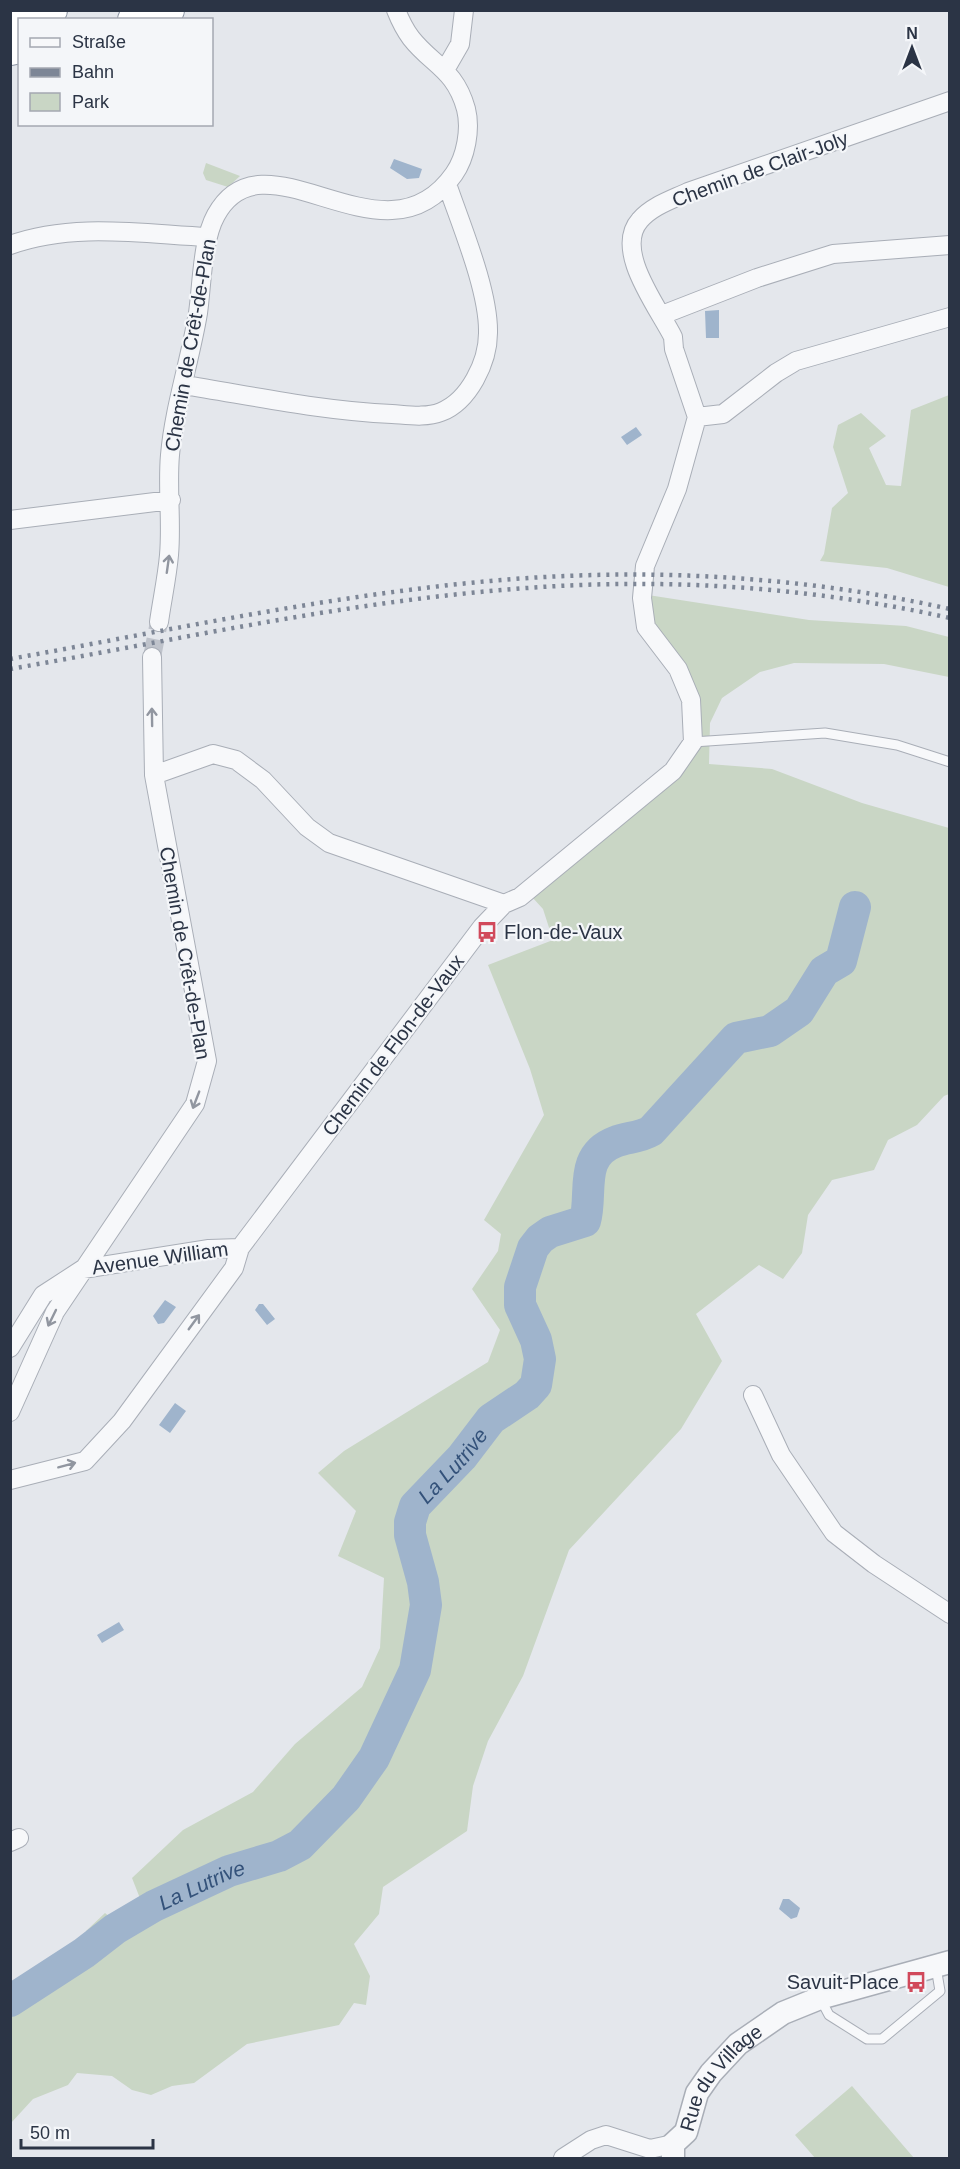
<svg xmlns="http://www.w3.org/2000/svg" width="960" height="2169" viewBox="0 0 960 2169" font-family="Helvetica,sans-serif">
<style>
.green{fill:#c9d6c5}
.water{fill:#9fb4cc}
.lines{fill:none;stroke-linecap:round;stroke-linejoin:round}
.river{stroke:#9fb4cc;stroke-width:32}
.minor-tunnel{stroke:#bfc3cb;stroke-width:18;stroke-dasharray:18 9;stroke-linecap:butt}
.service-casing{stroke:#a9aeb7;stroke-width:11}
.minor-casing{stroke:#a9aeb7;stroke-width:20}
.tertiary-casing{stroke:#a9aeb7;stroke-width:25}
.motorway-casing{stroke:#8b94a3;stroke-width:34}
.service{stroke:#f7f8fa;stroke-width:9}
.minor{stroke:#f7f8fa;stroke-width:18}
.tertiary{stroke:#f7f8fa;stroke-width:22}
.motorway{stroke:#fff;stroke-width:32}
.rail{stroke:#7d8696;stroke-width:4.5;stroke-dasharray:3 6;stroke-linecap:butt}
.oneway{stroke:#9196a0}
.labels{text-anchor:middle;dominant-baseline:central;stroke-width:4.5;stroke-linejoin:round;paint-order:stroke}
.street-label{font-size:20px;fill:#2b3445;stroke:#f4f6f9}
.poi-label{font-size:20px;fill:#2b3445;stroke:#f4f6f9;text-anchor:start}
.water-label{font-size:21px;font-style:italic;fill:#34527a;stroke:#f4f6f9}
</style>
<rect width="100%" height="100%" fill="#e4e7ec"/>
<path class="green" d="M206 163 240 176 228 187 206 180 203 173Z
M949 395V587L887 568 820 561 824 554 832 508 848 493 833 447 838 425 861 413 886 436 869 448 886 485 901 486 911 410Z
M648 595 809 620 906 626 949 637V677L884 664 794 663 760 672 722 698 710 723 709 764 772 769 862 803 949 828V1094L944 1096 917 1125 888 1140 874 1170 832 1180 808 1215 802 1253 783 1279 759 1265 696 1314 722 1361 681 1429 569 1550 523 1676 488 1741 473 1786 467 1831 383 1887 379 1914 354 1944 370 1976 366 2005 354 2003 339 2025 247 2044 194 2083 172 2086 151 2095 132 2090 112 2076 77 2073 68 2085 33 2099 11 2123V2004L98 1951 86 1931 105 1913 123 1928 145 1911 132 1878 183 1830 253 1792 295 1744 362 1687 380 1648 384 1578 338 1556 356 1511 318 1473 344 1451 488 1362 500 1330 472 1289 498 1251 501 1234 484 1220 544 1115 530 1069 488 965 553 940 543 909 532 897 693 742 691 699 657 641Z
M852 2086 914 2158H815L795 2135Z"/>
<path class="water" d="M394 159 422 169 419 178 407 179 390 168Z
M719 310V338H706L705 311Z
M636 427 642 435 627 445 621 437Z
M165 1300 176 1307 164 1323 158 1324 153 1316Z
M259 1304H263L275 1319 267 1325 255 1310Z
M175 1403 186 1411 170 1433 159 1425Z
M119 1622 124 1630 102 1643 97 1635Z
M783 1899H789L800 1908 797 1917 791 1919 779 1909Z"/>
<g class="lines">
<path class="river" id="s1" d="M10 2001 84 1953 115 1929 154 1906 229 1871 279 1856 300 1845 346 1798 374 1758 415 1670 426 1605 423 1582 410 1535V1522L415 1506 462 1457 491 1419 527 1395 536 1385 540 1359 536 1340 520 1305V1287L533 1248 540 1239 550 1232 585 1221C593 1194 578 1156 615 1142 627 1137 639 1138 651 1131L736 1038 770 1031 799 1011 824 971 841 961 855 907"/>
<path class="minor-tunnel" d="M152 657 159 622"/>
<defs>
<path id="service" d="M693 742 825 733 897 745 950 762
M820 1998 829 2015 867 2039H882L940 1991 936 1967"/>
<path id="minor" d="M445 70 460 44 464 10
M10 245C73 222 143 234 208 237
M662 315 757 278 833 254 950 245
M184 385C253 396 322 411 392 414 408 415 426 418 441 412 469 401 488 362 488 333 489 291 461 225 447 184
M697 417 723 414 776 373 796 361 950 317
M10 520 171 500
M159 622C162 600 167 578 169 555 172 522 167 488 170 455 174 408 190 361 198 313 202 285 202 240 216 215 265 125 384 274 454 174 466 157 471 129 466 109 455 69 432 65 411 38 405 30 400 20 396 10
M154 775 213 754 236 760 263 780 307 827 329 843 504 904
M10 1348 43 1295 83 1269 209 1249 240 1248
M753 1395 781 1455 834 1533 874 1564 950 1614
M10 1412 55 1312 195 1104 207 1061 154 775 152 657
M10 1480 85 1461 122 1421 234 1268 240 1248 482 927 504 904 520 897 673 771 693 742 691 700 678 669 646 627 642 598 645 566 677 489 697 417 674 349 673 337C658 307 613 250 640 220 652 206 671 200 688 192L950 101
M10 1842 19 1838
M563 2158 591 2140 606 2135 650 2149 673 2144"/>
<g id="tertiary">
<path id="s2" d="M673 2158V2144L686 2132 697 2093 711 2073 738 2044 783 2013 820 1998 950 1962"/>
</g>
<path id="motorway" d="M10 19 51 10
M134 20 168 10
M10 49 20 47"/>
</defs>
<use href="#service" class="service-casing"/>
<use href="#minor" class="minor-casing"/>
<use href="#tertiary" class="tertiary-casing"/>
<use href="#motorway" class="motorway-casing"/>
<use href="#service" class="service"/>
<use href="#minor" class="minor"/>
<use href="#tertiary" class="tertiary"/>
<use href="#motorway" class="motorway"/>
<path class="rail" d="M10 659C177 629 345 592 514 579 660 568 806 577 950 609
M10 669C177 640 345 602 514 589 660 577 806 586 950 618"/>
</g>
<defs><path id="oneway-shaft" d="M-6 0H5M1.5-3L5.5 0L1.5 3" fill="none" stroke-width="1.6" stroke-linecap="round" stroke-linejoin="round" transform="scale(1.5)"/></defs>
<g class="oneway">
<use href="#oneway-shaft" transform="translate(168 564) rotate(-82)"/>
<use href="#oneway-shaft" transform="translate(152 717) rotate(-91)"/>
<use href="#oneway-shaft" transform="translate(196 1100) rotate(111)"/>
<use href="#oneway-shaft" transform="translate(52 1318) rotate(116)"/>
<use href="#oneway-shaft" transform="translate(194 1322) rotate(-54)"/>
<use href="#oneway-shaft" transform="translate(67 1465) rotate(-15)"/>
</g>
<defs>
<symbol id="bus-bare" viewBox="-9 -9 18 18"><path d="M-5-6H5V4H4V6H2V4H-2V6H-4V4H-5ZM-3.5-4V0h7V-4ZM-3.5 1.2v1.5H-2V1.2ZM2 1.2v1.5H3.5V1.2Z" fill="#d1495b" stroke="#f4f6f9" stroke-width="2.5" paint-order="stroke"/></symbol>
</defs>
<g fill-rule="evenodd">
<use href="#bus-bare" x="472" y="917" width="30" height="30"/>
<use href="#bus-bare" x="901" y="1967" width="30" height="30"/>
</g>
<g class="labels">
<g class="street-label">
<text transform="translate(760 169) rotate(-20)">Chemin de Clair-Joly</text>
<text transform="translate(190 345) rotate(-80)">Chemin de Crêt-de-Plan</text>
<text transform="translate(185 953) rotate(80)">Chemin de Crêt-de-Plan</text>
<text transform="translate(393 1045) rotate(-53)">Chemin de Flon-de-Vaux</text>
<text transform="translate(160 1258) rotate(-8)">Avenue William</text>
<text stroke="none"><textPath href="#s2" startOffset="98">Rue du Village</textPath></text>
</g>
<g class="poi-label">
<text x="504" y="932">Flon-de-Vaux</text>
<text x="899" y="1982" text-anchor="end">Savuit-Place</text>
</g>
<g class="water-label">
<text stroke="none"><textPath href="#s1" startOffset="766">La Lutrive</textPath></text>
<text stroke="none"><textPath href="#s1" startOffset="225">La Lutrive</textPath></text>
</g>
</g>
<rect width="960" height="2169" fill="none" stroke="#2b3445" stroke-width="24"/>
<rect x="18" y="18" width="195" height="108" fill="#f4f6f9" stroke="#a4a8b1" stroke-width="1.5"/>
<rect x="30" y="38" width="30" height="9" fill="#f7f8fa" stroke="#a4a8b1" stroke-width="1.5"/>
<text x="72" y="48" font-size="18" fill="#2b3445">Straße</text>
<rect x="30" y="68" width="30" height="9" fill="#7d8696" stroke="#a4a8b1" stroke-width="1.5"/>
<text x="72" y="78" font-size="18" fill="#2b3445">Bahn</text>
<rect x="30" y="93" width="30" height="18" fill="#c9d6c5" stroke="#a4a8b1" stroke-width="1.5"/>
<text x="72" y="108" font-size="18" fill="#2b3445">Park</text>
<g transform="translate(912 48)" stroke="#f4f6f9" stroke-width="4.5" paint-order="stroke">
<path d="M0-4.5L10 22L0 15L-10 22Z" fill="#2b3445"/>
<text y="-9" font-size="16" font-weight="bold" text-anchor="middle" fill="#2b3445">N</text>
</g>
<path d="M21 2139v9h132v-9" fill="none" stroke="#2b3445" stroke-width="3"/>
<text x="30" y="2139" font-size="18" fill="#2b3445" stroke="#f4f6f9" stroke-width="4.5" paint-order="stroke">50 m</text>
</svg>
